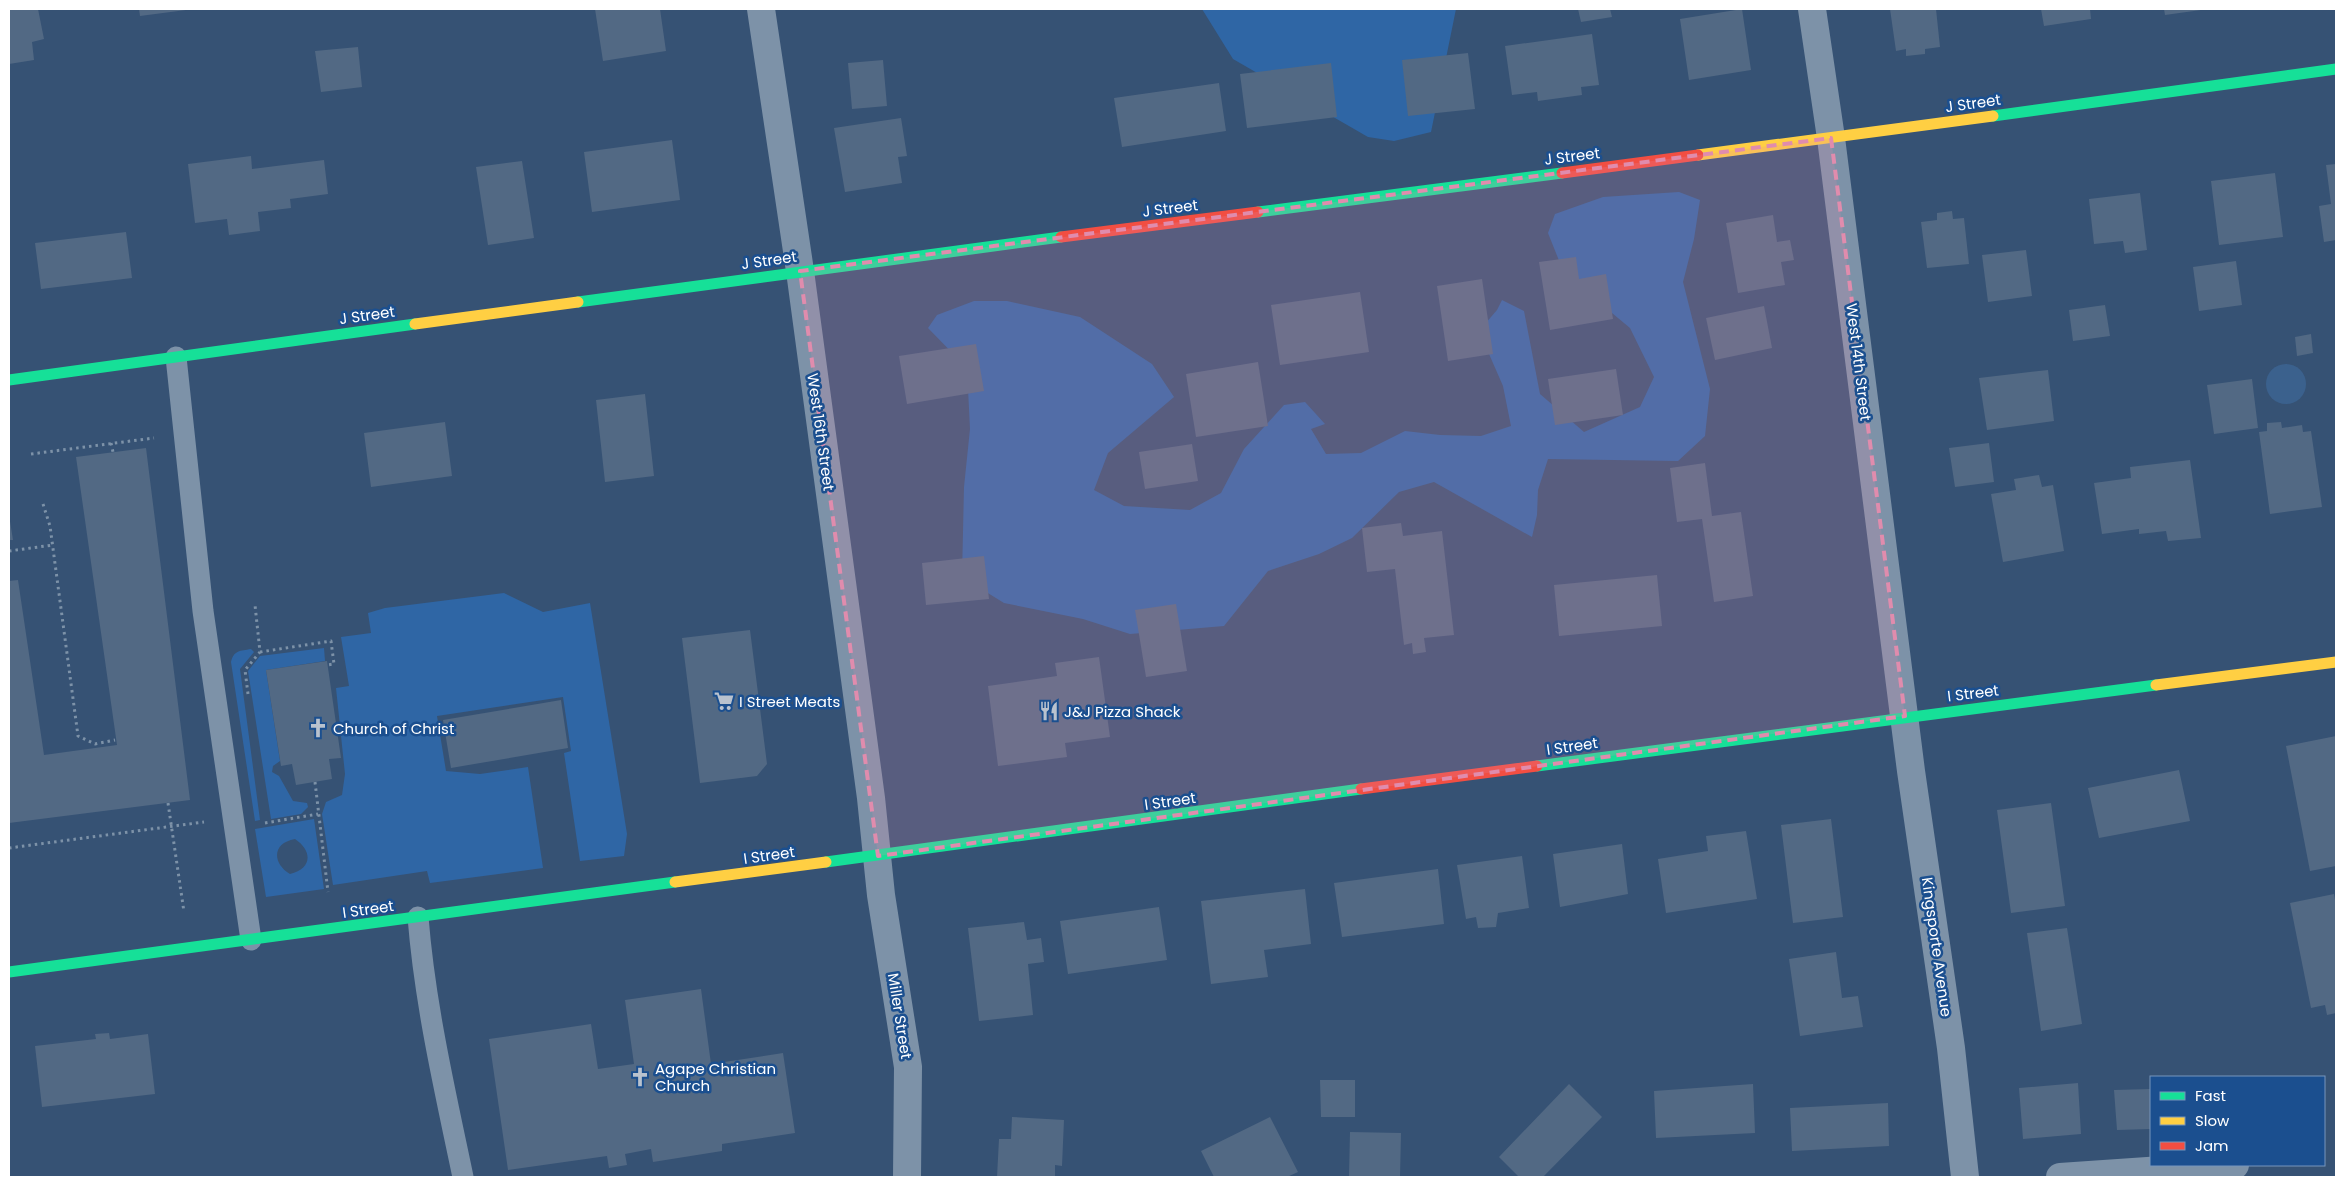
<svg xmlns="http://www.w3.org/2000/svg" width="2345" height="1186" viewBox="0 0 2345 1186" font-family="Poppins,sans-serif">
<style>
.green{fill:#2f66a5;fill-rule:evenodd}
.water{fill:#3b618d}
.building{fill:#526984}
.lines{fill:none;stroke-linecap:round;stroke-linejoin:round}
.path{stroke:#7d92a8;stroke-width:3;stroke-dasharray:2.5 4;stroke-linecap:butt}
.lane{stroke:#7d92a8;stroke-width:21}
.street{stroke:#7d92a8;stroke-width:28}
.fast{stroke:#16e098;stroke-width:11}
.slow{stroke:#ffcf43;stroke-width:11}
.jam{stroke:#f24e42;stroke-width:11}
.marked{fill:#e08cad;fill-opacity:0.2;stroke:#e08cad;stroke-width:4;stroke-dasharray:10 6;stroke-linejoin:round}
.labels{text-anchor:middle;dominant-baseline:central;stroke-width:5;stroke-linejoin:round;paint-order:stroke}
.street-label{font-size:15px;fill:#fff;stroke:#1b4f8f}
.poi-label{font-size:15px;fill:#fff;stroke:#1b4f8f;text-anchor:start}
</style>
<rect width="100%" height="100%" fill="#365274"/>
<path class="green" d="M1202 9H1456L1431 132 1394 141 1368 137 1233 59Z
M1679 192 1700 200 1694 239 1683 282 1710 389 1705 436 1678 461 1548 459 1538 490 1537 515 1532 537 1434 482 1399 492 1352 538 1319 554 1268 571 1224 626 1130 634 1083 619 1004 603 962 577 964 487 970 429 967 368 928 328 937 315 974 301H1007L1080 317 1152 364 1174 397 1108 453 1094 490 1124 506 1190 510 1221 493 1244 449 1284 405 1305 402 1325 424 1311 429 1326 454 1361 453 1405 431 1440 435 1481 436 1511 426 1503 386 1479 331 1497 310 1502 300 1524 311 1540 394 1584 432 1640 407 1654 377 1630 328 1564 273 1548 233 1555 214 1603 197Z
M504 593 543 612 590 603 627 834 624 856 580 861 564 753 571 751 563 697 437 716 446 771 480 774 528 767 543 868 430 883 427 871 333 885 322 814 326 802 342 795 345 774 336 688 349 686 341 637 371 633 368 613 385 608Z
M324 648 325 661 266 670 280 761 273 766 272 772 279 776 293 801 307 803 308 807 301 814 271 819 248 671 260 656Z
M251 649 254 652 240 669 260 820 255 821 231 662C234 650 240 651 251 649Z
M314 819 324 889 266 897 255 829ZM295 839C313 851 312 869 290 874 272 863 272 843 295 839Z"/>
<path class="water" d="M2266 384a20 20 0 1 1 40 0a20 20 0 1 1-40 0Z"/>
<path class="building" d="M9 9H38L44 39 32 42 34 60 9 64Z
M139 9H186V10L140 16Z
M595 9H660L666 51 603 61Z
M1578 9H1610L1612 17 1581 22Z
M1742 9 1751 70 1689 80 1680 19Z
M1890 9H1936L1940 47 1925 49V54L1906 56V49L1896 51Z
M2041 9H2090L2091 19 2044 26Z
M2164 9H2201V10L2165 15Z
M1592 34 1599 85 1581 87 1582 95 1538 101 1537 92 1512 95 1505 46Z
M358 47 362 87 321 92 315 51Z
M1468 53 1475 109 1408 116 1402 60Z
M883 60 887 106 852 109 848 63Z
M1331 63 1337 117 1247 128 1240 74Z
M1219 83 1226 131 1122 147 1114 98Z
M901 118 907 156 898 157 902 183 845 192 834 128Z
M672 140 680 200 592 212 584 152Z
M251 156 252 169 324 160 328 194 290 199 291 208 258 212 260 231 229 235 227 219 195 223 188 164Z
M522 161 534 238 488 245 476 167Z
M2336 164V240L2324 242 2319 206 2331 204 2326 165Z
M2275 173 2283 237 2219 245 2211 181Z
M2140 193 2147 250 2125 253 2123 241 2094 244 2089 199Z
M1952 211 1953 219 1964 218 1969 264 1927 268 1921 222 1937 220V213Z
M1773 215 1777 242 1790 240 1794 260 1781 262 1785 285 1738 293 1726 223Z
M126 232 132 278 41 289 35 243Z
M2026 250 2032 296 1988 302 1982 255Z
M1576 257 1579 279 1606 274 1613 319 1550 330 1539 262Z
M2236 261 2242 305 2199 311 2193 267Z
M1482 279 1493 354 1448 361 1437 286Z
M1360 292 1369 352 1280 365 1271 305Z
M2105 305 2110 336 2073 341 2069 310Z
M1764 306 1772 348 1715 360 1706 318Z
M2311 334 2313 353 2297 356 2295 337Z
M976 344 984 391 907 404 899 356Z
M1258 362 1268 426 1196 437 1186 374Z
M1616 369 1623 415 1555 425 1548 379Z
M2048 370 2054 421 1987 430 1979 378Z
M2252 379 2258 428 2214 434 2207 385Z
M645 394 654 476 605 482 596 400Z
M445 422 452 476 371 487 364 433Z
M2281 422 2282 428 2302 425 2303 432 2311 431 2322 507 2270 514 2259 432 2267 431V423Z
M1989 443 1994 482 1955 487 1949 448Z
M1192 444 1198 481 1145 489 1139 452Z
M146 448 190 800 9 823V581L18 580 44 755 117 745 76 457Z
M2190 460 2201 538 2168 541 2166 531 2139 534V529L2102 534 2094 483 2131 478 2130 467Z
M1705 463 1712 516 1741 512 1753 596 1714 602 1702 519 1677 522 1670 468Z
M2039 475 2042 487 2053 485 2064 551 2003 562 1991 494 2016 490 2014 479Z
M9 515 13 540H9Z
M1401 523 1403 536 1442 531 1454 635 1424 638 1426 652 1413 654 1412 643 1404 645 1395 569 1367 572 1362 528Z
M984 556 989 599 926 605 922 563Z
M1657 575 1662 626 1559 636 1554 585Z
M1176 604 1187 671 1146 677 1135 610Z
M750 630 767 764 757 776 700 783 682 638Z
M1099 657 1110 737 1065 743 1067 757 998 766 988 686 1057 676 1055 663Z
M327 661 341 758 329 759 332 779 296 785 292 764 281 766 266 670Z
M561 700 568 748 451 768 443 720Z
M2336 736V866L2310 871 2286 746Z
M2179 770 2190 821 2099 838 2088 788Z
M2051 803 2065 906 2011 913 1997 810Z
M1831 819 1843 917 1793 923 1781 825Z
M1746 831 1757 899 1666 913 1658 859 1708 851 1706 836Z
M1622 844 1628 894 1560 907 1553 854Z
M1522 856 1529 908 1498 913 1496 927 1478 928 1476 917 1466 919 1457 865Z
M1438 869 1444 924 1342 937 1334 883Z
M1305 889 1311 944 1264 950 1268 977 1211 984 1201 901Z
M2334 894 2336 906V1013L2327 1015 2325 1005 2311 1008 2290 903Z
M1159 907 1167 960 1068 974 1060 921Z
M1024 922 1027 940 1041 938 1044 962 1028 964 1033 1015 979 1021 968 928Z
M2067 928 2082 1024 2041 1031 2027 933Z
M1836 952 1842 998 1858 996 1863 1027 1800 1036 1789 959Z
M701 989 711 1064 783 1053 795 1133 722 1144V1151L653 1162 651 1149 625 1154 627 1165 609 1168 607 1156 508 1170 489 1039 591 1024 598 1069 634 1064 625 1000Z
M109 1033 110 1039 148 1034 155 1094 42 1107 35 1046 96 1039 95 1034Z
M1320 1080H1355V1117H1321Z
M2078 1083 2081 1134 2023 1139 2019 1088Z
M1569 1084 1602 1117 1543 1177H1519L1499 1157Z
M1753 1084 1755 1133 1656 1138 1654 1091Z
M2151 1089V1129L2117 1130 2114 1090Z
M1888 1103 1889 1146 1792 1151 1790 1108Z
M1012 1117 1064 1120 1062 1166 1055 1165V1177H997L999 1139H1011Z
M1270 1117 1298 1172 1287 1177H1214L1201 1151Z
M1350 1132 1401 1133 1400 1177H1349Z"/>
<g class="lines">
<path class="path" d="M111 443 113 452
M31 454 154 438
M43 504 50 526 78 736 95 744 115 740
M9 551 53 545
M260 652 331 641 334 664 327 665
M248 694 245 670 260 652 255 605
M315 782 328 892
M168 803 184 912
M265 823 318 814
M9 848 204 822"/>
<path class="lane" d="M176 357 203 611 251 940
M418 917C425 1005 445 1091 463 1177"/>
<path class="street" d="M761 9 800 271 871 798 881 895 908 1067 907 1177
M1812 9 1831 138 1911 771 1951 1048 1965 1177
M2060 1177 2235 1165"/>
<path class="fast" d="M1993 116 2336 69
M1258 212 1562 173
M578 302 1061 237
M9 380 415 324
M1537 766 2156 685
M826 862 1361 789
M9 972 675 882"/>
<path class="slow" d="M1698 155 1993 116
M415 324 578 302
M2156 685 2336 662
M675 882 826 862"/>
<path class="jam" d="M1562 173 1698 155
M1061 237 1258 212
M1361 789 1537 766"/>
</g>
<path class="marked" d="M1831 138 1905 716 878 856 800 271Z"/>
<defs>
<symbol id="supermarket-bare" viewBox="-9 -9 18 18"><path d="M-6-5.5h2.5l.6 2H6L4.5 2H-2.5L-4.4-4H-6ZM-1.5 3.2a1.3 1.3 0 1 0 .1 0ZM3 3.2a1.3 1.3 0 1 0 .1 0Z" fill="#b9c2ce" stroke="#1b4f8f" stroke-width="2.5" paint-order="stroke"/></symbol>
<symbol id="restaurant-bare" viewBox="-9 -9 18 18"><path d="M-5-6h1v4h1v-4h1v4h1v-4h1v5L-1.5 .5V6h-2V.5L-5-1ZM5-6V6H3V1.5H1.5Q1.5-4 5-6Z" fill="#b9c2ce" stroke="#1b4f8f" stroke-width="2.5" paint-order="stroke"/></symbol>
<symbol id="church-bare" viewBox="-9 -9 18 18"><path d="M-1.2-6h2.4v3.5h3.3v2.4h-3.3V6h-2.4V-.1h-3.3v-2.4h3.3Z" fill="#b9c2ce" stroke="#1b4f8f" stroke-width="2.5" paint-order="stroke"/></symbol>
</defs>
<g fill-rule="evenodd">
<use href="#supermarket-bare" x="710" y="687" width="28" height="28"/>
<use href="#restaurant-bare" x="1035" y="697" width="28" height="28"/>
<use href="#church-bare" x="304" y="714" width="28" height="28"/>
<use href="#church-bare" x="626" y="1063" width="28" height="28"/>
</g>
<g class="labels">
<g class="street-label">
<text transform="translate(1973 103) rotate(-8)">J Street</text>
<text transform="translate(1572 156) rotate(-7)">J Street</text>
<text transform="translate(1170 208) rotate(-7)">J Street</text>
<text transform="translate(769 260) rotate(-8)">J Street</text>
<text transform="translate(367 315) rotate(-8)">J Street</text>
<text transform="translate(1859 362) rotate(83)">West 14th Street</text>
<text transform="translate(821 432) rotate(82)">West 16th Street</text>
<text transform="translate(1973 693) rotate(-7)">I Street</text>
<text transform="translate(1572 746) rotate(-8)">I Street</text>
<text transform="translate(1170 801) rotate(-8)">I Street</text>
<text transform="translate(769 855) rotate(-8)">I Street</text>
<text transform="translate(368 909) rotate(-8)">I Street</text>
<text transform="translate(1937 947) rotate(82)">Kingsporte Avenue</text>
<text transform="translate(900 1016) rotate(81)">Miller Street</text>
</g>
<g class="poi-label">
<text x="739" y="701">I Street Meats</text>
<text x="1064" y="711">J&amp;J Pizza Shack</text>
<text x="333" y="728">Church of Christ</text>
<text x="655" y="1068">Agape Christian<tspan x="655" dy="17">Church</tspan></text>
</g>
</g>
<rect width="2345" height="1186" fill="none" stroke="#ffffff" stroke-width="20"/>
<rect x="2150" y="1076" width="175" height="90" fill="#1b4f8f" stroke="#7695bc"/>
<rect x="2160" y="1092" width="25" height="8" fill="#16e098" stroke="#7695bc"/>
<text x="2195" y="1101" font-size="15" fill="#ffffff">Fast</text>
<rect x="2160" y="1117" width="25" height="8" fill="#ffcf43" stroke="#7695bc"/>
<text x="2195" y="1126" font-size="15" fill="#ffffff">Slow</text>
<rect x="2160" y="1142" width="25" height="8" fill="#f24e42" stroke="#7695bc"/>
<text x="2195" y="1151" font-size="15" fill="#ffffff">Jam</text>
</svg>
